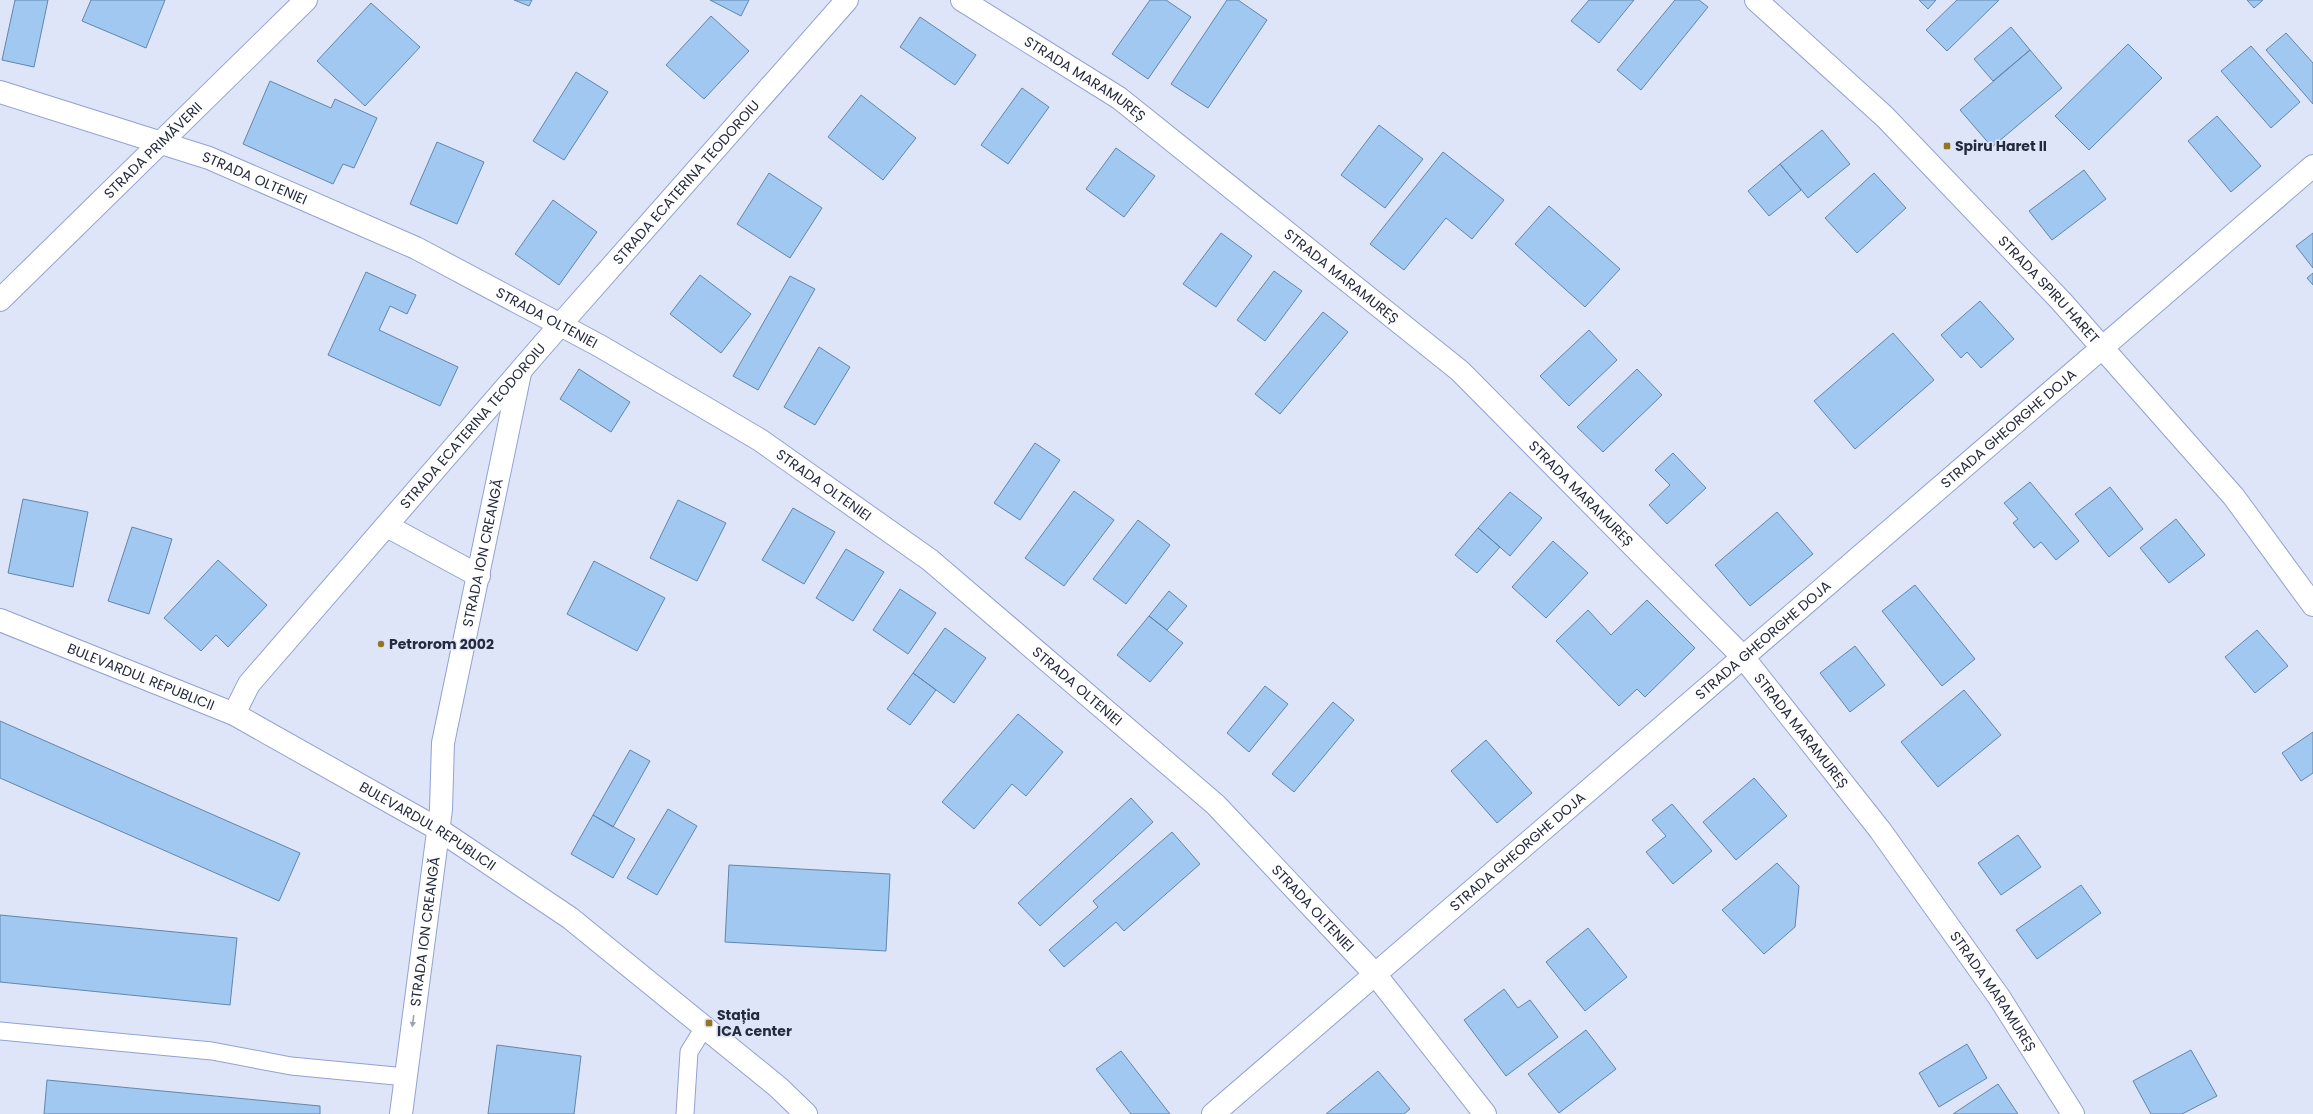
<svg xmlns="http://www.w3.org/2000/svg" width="2313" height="1114" viewBox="0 0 2313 1114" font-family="Poppins,sans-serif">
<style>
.building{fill:#a1c8f1;stroke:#6186ac}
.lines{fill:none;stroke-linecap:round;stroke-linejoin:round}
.service-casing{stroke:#92a2d1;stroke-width:19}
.minor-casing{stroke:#92a2d1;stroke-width:24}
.secondary-casing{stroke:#92a2d1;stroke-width:24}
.service{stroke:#fff;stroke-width:17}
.minor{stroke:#fff;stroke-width:22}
.secondary{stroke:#fff;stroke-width:22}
.oneway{fill:#9da0a8}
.poi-dot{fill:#93761d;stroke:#dee5f9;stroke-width:1.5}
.labels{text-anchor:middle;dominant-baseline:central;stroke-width:3;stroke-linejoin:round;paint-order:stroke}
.street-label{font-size:14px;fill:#252b3e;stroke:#dee5f9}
.poi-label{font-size:14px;font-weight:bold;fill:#252b3e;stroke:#dee5f9;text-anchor:start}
</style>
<rect width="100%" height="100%" fill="#dee5f9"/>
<path class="building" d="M15 0H48L34 67 2 60Z
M91 0H165L146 48 82 21Z
M514 0H532L529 6Z
M710 0H749L741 16Z
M1150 0H1166L1191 17 1148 79 1112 54Z
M1227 0H1238L1267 20 1208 108 1171 84Z
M1589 0H1634L1599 43 1571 21Z
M1675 0H1699L1708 7 1641 90 1617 70Z
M1919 0H1936L1928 9Z
M1957 0H1999L1947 51 1926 30Z
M2247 0H2263L2254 8Z
M371 3 420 47 365 106 317 61Z
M711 16 749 51 704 99 666 65Z
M920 17 976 55 955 85 900 47Z
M2011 27 2030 50 1993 81 1974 59Z
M2286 33 2313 63V104L2266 50Z
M2128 44 2162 78 2089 150 2055 116Z
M2251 46 2300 102 2271 128 2221 71Z
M2030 50 2062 88 1992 147 1960 110Z
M576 72 608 92 564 160 533 141Z
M270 81 331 108 335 99 377 118 354 168 343 164 333 184 243 144Z
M1022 88 1049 107 1008 164 981 145Z
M861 95 916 138 883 180 828 137Z
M2217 116 2261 166 2231 192 2188 141Z
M1379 125 1423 159 1385 208 1341 175Z
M1822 130 1850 164 1808 198 1780 164Z
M437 142 484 162 457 224 410 204Z
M1116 148 1155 176 1124 217 1086 189Z
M1443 152 1504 200 1472 239 1446 218 1404 270 1370 244Z
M1780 164 1801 190 1769 216 1748 191Z
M2084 170 2106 199 2052 240 2029 211Z
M769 173 822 208 790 258 737 224Z
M1874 173 1906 208 1857 253 1825 218Z
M553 200 597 232 559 285 515 254Z
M1549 206 1620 269 1585 307 1515 244Z
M1221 233 1252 256 1216 307 1183 284Z
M2313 233V268L2296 246Z
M1274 271 1302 291 1265 341 1237 320Z
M366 272 416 295 407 314 390 306 379 330 458 367 440 406 328 355Z
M2313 273V285L2307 278Z
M700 275 751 314 721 353 670 314Z
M790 276 815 289 758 390 733 376Z
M1980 301 2014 339 1981 368 1967 352 1961 358 1941 335Z
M1323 312 1348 332 1280 414 1255 394Z
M1589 330 1617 360 1569 406 1540 376Z
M1893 333 1934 380 1855 449 1814 401Z
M819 347 850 367 815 425 784 407Z
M579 369 630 402 611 432 560 399Z
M1637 369 1662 395 1603 452 1577 427Z
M1035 443 1060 460 1020 520 994 503Z
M1673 453 1706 488 1667 524 1649 505 1670 485 1655 470Z
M2030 482 2079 541 2056 560 2041 542 2034 548 2013 523 2018 519 2004 503Z
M2110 487 2143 529 2109 557 2075 514Z
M1074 491 1114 520 1064 586 1025 558Z
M1510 492 1542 518 1510 556 1478 528Z
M23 499 88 512 73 587 8 573Z
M678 500 726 523 697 581 650 558Z
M793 508 835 532 804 584 762 560Z
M1777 512 1813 554 1750 606 1715 565Z
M2176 519 2205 555 2169 583 2140 548Z
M1138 520 1170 545 1126 604 1093 579Z
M132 527 172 539 149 614 108 601Z
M1478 528 1500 547 1477 573 1455 555Z
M1553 541 1588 573 1546 618 1512 587Z
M846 549 884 572 853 621 816 598Z
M218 560 267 605 228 647 216 635 201 651 164 618Z
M594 561 665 598 637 651 567 614Z
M1915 585 1975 659 1942 686 1882 611Z
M900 589 936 613 908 654 873 630Z
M1169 591 1187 606 1167 630 1149 616Z
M1647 600 1695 648 1645 697 1637 689 1619 706 1556 641 1588 610 1611 635Z
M1149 616 1183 643 1150 682 1117 655Z
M945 628 986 658 954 703 913 673Z
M2257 630 2288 666 2255 693 2225 657Z
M1855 646 1885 685 1850 712 1820 673Z
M913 673 936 690 910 725 887 709Z
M1265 686 1288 704 1249 752 1227 733Z
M1964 690 2001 735 1938 787 1901 742Z
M1333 702 1354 720 1294 792 1272 774Z
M1018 714 1063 752 1026 796 1012 784 974 829 942 802Z
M0 721 300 853 279 901 0 778Z
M2313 732V773L2301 781 2282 753Z
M1486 740 1532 793 1497 823 1451 771Z
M630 750 650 761 613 827 593 815Z
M1754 778 1787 816 1736 860 1703 822Z
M1131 798 1153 822 1040 926 1018 903Z
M1672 804 1712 851 1673 884 1646 852 1666 836 1652 820Z
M668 809 697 826 657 895 627 878Z
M593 815 635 839 613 878 571 854Z
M1172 832 1200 864 1124 931 1116 922 1064 967 1049 950 1098 907 1093 901Z
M2018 835 2041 867 2001 895 1978 863Z
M1777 863 1799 886 1795 927 1764 954 1722 910Z
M729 865 890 874 886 951 725 942Z
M2081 885 2101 913 2037 959 2016 930Z
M0 915 237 938 230 1005 0 982Z
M1588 928 1627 977 1585 1011 1546 962Z
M1504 989 1518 1008 1530 1000 1558 1037 1506 1076 1464 1020Z
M1586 1030 1616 1069 1559 1113 1528 1074Z
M1967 1044 1987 1078 1939 1107 1919 1073Z
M497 1045 581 1056 574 1114H488Z
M2191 1050 2217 1096 2182 1114H2151L2133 1081Z
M1121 1051 1170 1114H1131L1096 1069Z
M1378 1071 1410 1109 1404 1114H1326Z
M47 1080 320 1106V1114H44Z
M1998 1084 2018 1114H1953Z"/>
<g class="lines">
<defs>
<path id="service" d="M0 1031 212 1051 291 1066 406 1077
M685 1114 689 1052 705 1026"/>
<g id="minor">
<path id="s1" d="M962 0 1119 98 1460 371 1743 657 1880 830 1999 997 2073 1114"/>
<path id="s2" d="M1756 0 1885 117 2061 301 2234 497 2313 605"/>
<path id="s3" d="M0 92 209 158 416 248 600 346 760 440 930 560 1216 805 1375 974 1485 1114"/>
<path d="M387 526 479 576"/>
<path id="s4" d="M234 714 249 684 560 325 847 0"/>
<path id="s5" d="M401 1114 441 809 443 743 520 373"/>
<path id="s6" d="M1213 1114 2313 166"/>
</g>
<g id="secondary">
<path id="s7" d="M0 300 306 0"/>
<path id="s8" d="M0 620 234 714 438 829 570 918 778 1087 806 1114"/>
</g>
</defs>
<use href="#service" class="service-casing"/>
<use href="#minor" class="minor-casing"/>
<use href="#secondary" class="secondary-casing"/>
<use href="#service" class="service"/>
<use href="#minor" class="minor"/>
<use href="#secondary" class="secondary"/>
</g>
<defs><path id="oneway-solid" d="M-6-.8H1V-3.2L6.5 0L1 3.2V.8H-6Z"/></defs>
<use class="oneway" href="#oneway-solid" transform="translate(413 1021) rotate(98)"/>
<g class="poi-dot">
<rect x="1943" y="142" width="8" height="8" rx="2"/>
<circle cx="381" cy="644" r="4"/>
<rect x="705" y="1019" width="8" height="8" rx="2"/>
</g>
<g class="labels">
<g class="street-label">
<text stroke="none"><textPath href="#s1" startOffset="146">STRADA MARAMUREȘ</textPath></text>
<text stroke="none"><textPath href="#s7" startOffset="214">STRADA PRIMĂVERII</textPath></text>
<text stroke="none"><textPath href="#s3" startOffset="269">STRADA OLTENIEI</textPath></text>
<text stroke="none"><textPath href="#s4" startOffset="699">STRADA ECATERINA TEODOROIU</textPath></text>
<text stroke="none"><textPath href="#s1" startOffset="470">STRADA MARAMUREȘ</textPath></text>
<text stroke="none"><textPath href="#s2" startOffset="412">STRADA SPIRU HARET</textPath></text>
<text stroke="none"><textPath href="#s3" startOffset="593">STRADA OLTENIEI</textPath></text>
<text stroke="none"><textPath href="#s4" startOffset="375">STRADA ECATERINA TEODOROIU</textPath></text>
<text stroke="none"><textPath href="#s6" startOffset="1050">STRADA GHEORGHE DOJA</textPath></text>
<text stroke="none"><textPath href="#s3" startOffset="917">STRADA OLTENIEI</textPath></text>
<text stroke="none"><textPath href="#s1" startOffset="794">STRADA MARAMUREȘ</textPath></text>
<text stroke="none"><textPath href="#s5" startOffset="568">STRADA ION CREANGĂ</textPath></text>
<text stroke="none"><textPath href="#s6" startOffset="726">STRADA GHEORGHE DOJA</textPath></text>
<text stroke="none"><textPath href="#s8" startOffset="152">BULEVARDUL REPUBLICII</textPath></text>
<text stroke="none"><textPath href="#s3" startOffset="1241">STRADA OLTENIEI</textPath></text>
<text stroke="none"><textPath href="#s1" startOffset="1118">STRADA MARAMUREȘ</textPath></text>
<text stroke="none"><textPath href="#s8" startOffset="476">BULEVARDUL REPUBLICII</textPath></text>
<text stroke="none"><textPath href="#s6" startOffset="402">STRADA GHEORGHE DOJA</textPath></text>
<text stroke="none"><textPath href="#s3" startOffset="1565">STRADA OLTENIEI</textPath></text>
<text stroke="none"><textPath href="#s5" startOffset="184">STRADA ION CREANGĂ</textPath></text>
<text stroke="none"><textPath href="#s1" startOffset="1442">STRADA MARAMUREȘ</textPath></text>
</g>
<g class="poi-label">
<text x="1955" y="146">Spiru Haret II</text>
<text x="389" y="644">Petrorom 2002</text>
<text x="717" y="1015">Stația<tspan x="717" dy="16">ICA center</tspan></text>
</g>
</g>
</svg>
